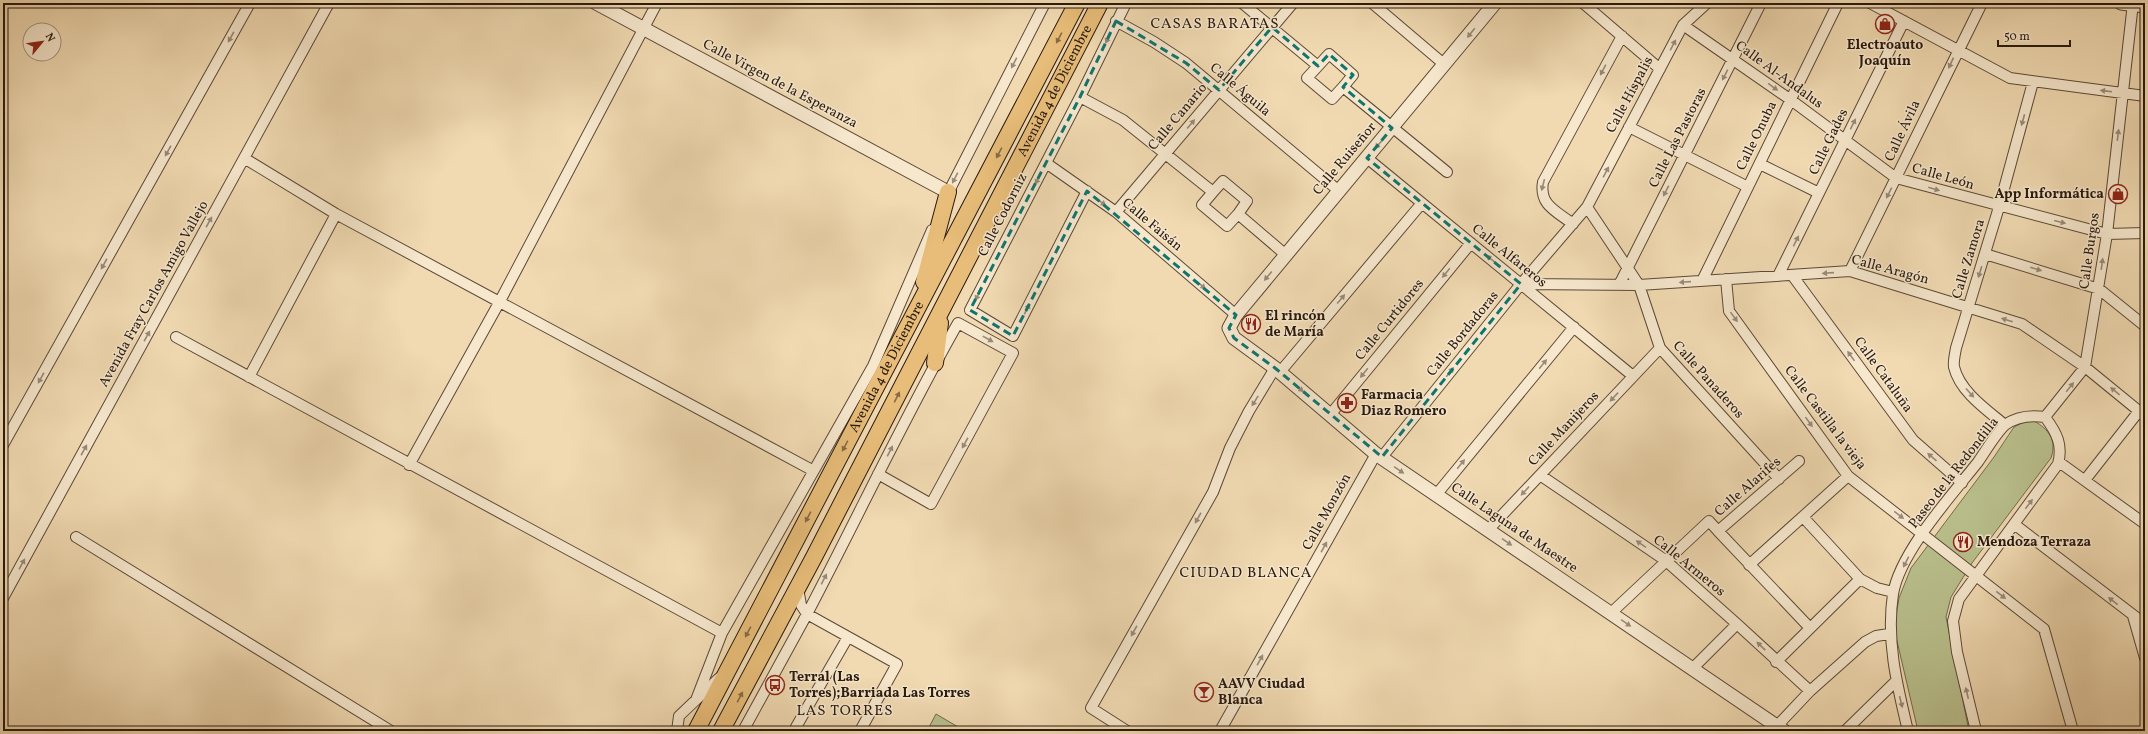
<svg xmlns="http://www.w3.org/2000/svg" width="2148" height="734" viewBox="0 0 2148 734" font-family="Vollkorn,serif">
<style>
.green{fill:#b9c08d;stroke:#716c4e}
.lines{fill:none;stroke-linecap:round;stroke-linejoin:round}
.minor-casing{stroke:#5b4937;stroke-width:12}
.tertiary-casing{stroke:#5b4937;stroke-width:15}
.primary-casing{stroke:#29190e;stroke-width:18}
.minor{stroke:#f6e7cd;stroke-width:10}
.tertiary{stroke:#f6e7cd;stroke-width:13}
.primary{stroke:#e8bd79;stroke-width:16}
.oneway{fill:#9a8a77}
.oneway2{fill:#886b44}
.marked{fill:none;stroke:#0f766e;stroke-width:3;stroke-dasharray:8 5;stroke-linejoin:round}
.labels{text-anchor:middle;dominant-baseline:central;stroke-width:3;stroke-linejoin:round;paint-order:stroke}
.poi-label{font-size:14px;font-weight:bold;fill:#29190e;stroke:#f6e7cd;text-anchor:start}
.street-label{font-size:14px;fill:#29190e;stroke:#f6e7cd}
.neighbourhood-label{font-size:15px;letter-spacing:1px;fill:#29190e;stroke:#f6e7cd}
</style>
<rect width="100%" height="100%" fill="#f1dab2"/>
<filter id="stains"><feTurbulence type="fractalNoise" baseFrequency=".005" numOctaves="4"/><feColorMatrix values="0 0 0 0 .2 0 0 0 0 .09 0 0 0 0 .02 0 0 0 .5 -.17"/></filter>
<radialGradient id="worn" r=".72"><stop offset=".6" stop-color="#630" stop-opacity="0"/><stop offset="1" stop-color="#630" stop-opacity=".3"/></radialGradient>
<path class="green" d="M2034 421C2049 429 2057 441 2051 458L1972 563 1951 597 1946 617 1969 731H1918L1894 628 1899 598 1911 568 1994 457 2014 427 2024 422Z
M936 714 965 731H927Z"/>
<g class="lines">
<defs>
<path id="minor" d="M1242 3 1318 66 1307 78 1332 99 1343 87
M1372 3 1445 65
M1583 3 1660 69
M1870 3 2010 78 2145 96
M1116 21 1154 42 1186 63 1339 191
M1683 25 1791 100 1896 178 2107 234 2145 233
M1318 66 1329 54 1353 75 1343 87 1447 172
M1080 97 1123 120 1213 192 1202 205 1227 226 1238 214
M1629 127 1748 187
M244 158 336 214 812 470
M1367 158 1633 376
M1046 163 1116 212 1236 315
M1760 164 1819 193
M1087 191 1013 336 970 310 1080 97 1126 3
M1213 192 1223 181 1247 201 1238 214 1286 255
M946 197 1045 3
M1587 207 1639 285 1660 348 1779 479
M1116 212 1293 3
M1573 224C1556 211 1539 205 1543 182L1622 36
M1985 254 2099 289 2145 326
M1850 271 1982 3
M1792 275 1913 440 1962 483
M1778 276 1904 21
M1726 279 1729 311 1848 476 2044 629 2073 731
M1702 281 1838 3
M1521 284 1639 285 1850 271 2022 324 2085 367 2145 416
M1619 285 1761 3
M176 337 722 633
M1280 372 1422 203
M249 377 336 214
M1330 415 1471 243
M2045 417 2085 367 2107 234 2133 3
M2005 425C1987 410 1960 392 1954 367 1953 362 1955 354 1956 348L1999 207 2033 82
M3 445 250 3
M1382 457 1521 284 1587 207 1683 25 1707 3
M2059 462 2145 524
M409 465 500 301 657 3
M1540 475 1665 560 1737 624 1810 691
M2085 480 2139 411
M1436 495 1574 327
M1803 517 1860 579 1877 588 1893 592
M2014 524 2145 624
M1488 530 1660 348
M1718 531 1810 628
M76 537 391 731
M1749 565 1848 476
M798 588 801 605 807 614 897 664 860 731
M3 598 329 3
M1611 613 1709 521 1718 531 1799 461
M2133 616 2145 658
M1776 662 1860 579
M1692 669 1737 624
M696 700 722 633 873 366 932 230
M1777 726 1810 691 1865 642 1876 636 1889 634
M796 727 848 637
M677 731 679 716 719 678
M743 731C764 692 786 653 807 614 858 517 904 418 958 323L1013 353 931 504 878 474
M1127 731 1091 708 1213 492 1230 448 1249 411 1275 368
M1220 731 1376 454
M1845 731 1896 681
M1908 731C1897 685 1886 641 1893 594 1900 552 1952 495 1978 462 1985 452 1996 433 2005 425 2017 416 2031 415 2045 417 2057 433 2063 445 2058 464L1959 599 1953 621 1957 652 1976 731"/>
<path id="tertiary" d="M596 3 948 192
M1495 3 1236 315 1229 328 1234 338 1275 368 1376 454 1784 731
M2121 3 2145 6"/>
<g id="primary">
<path d="M924 282 948 192"/>
<path d="M935 363 940 323"/>
<path id="s1" d="M696 731 1077 3"/>
<path id="s2" d="M721 731 814 557 1100 3"/>
</g>
</defs>
<use href="#minor" class="minor-casing"/>
<use href="#tertiary" class="tertiary-casing"/>
<use href="#primary" class="primary-casing"/>
<use href="#minor" class="minor"/>
<use href="#tertiary" class="tertiary"/>
<use href="#primary" class="primary"/>
</g>
<defs><path id="oneway-solid" d="M-6-.8H1V-3.2L6.5 0L1 3.2V.8H-6Z"/></defs>
<g class="oneway">
<use href="#oneway-solid" transform="translate(1471 33) rotate(129)"/>
<use href="#oneway-solid" transform="translate(231 37) rotate(119)"/>
<use href="#oneway-solid" transform="translate(1108 38) rotate(115)"/>
<use href="#oneway-solid" transform="translate(1673 45) rotate(-62)"/>
<use href="#oneway-solid" transform="translate(1014 63) rotate(117)"/>
<use href="#oneway-solid" transform="translate(1951 63) rotate(115)"/>
<use href="#oneway-solid" transform="translate(1603 70) rotate(118)"/>
<use href="#oneway-solid" transform="translate(1725 75) rotate(117)"/>
<use href="#oneway-solid" transform="translate(1773 87) rotate(36)"/>
<use href="#oneway-solid" transform="translate(2106 91) rotate(-173)"/>
<use href="#oneway-solid" transform="translate(2023 120) rotate(105)"/>
<use href="#oneway-solid" transform="translate(1191 124) rotate(-50)"/>
<use href="#oneway-solid" transform="translate(1853 124) rotate(-64)"/>
<use href="#oneway-solid" transform="translate(2118 135) rotate(-83)"/>
<use href="#oneway-solid" transform="translate(1379 144) rotate(131)"/>
<use href="#oneway-solid" transform="translate(168 151) rotate(119)"/>
<use href="#oneway-solid" transform="translate(1606 172) rotate(-62)"/>
<use href="#oneway-solid" transform="translate(955 178) rotate(117)"/>
<use href="#oneway-solid" transform="translate(1038 179) rotate(117)"/>
<use href="#oneway-solid" transform="translate(1543 185) rotate(104)"/>
<use href="#oneway-solid" transform="translate(1934 189) rotate(16)"/>
<use href="#oneway-solid" transform="translate(1666 191) rotate(117)"/>
<use href="#oneway-solid" transform="translate(1889 193) rotate(117)"/>
<use href="#oneway-solid" transform="translate(1101 202) rotate(36)"/>
<use href="#oneway-solid" transform="translate(209 222) rotate(-61)"/>
<use href="#oneway-solid" transform="translate(2060 222) rotate(14)"/>
<use href="#oneway-solid" transform="translate(1796 241) rotate(-64)"/>
<use href="#oneway-solid" transform="translate(1491 259) rotate(-141)"/>
<use href="#oneway-solid" transform="translate(104 264) rotate(119)"/>
<use href="#oneway-solid" transform="translate(2102 264) rotate(-82)"/>
<use href="#oneway-solid" transform="translate(2036 269) rotate(17)"/>
<use href="#oneway-solid" transform="translate(1980 272) rotate(107)"/>
<use href="#oneway-solid" transform="translate(1446 273) rotate(129)"/>
<use href="#oneway-solid" transform="translate(1828 273) rotate(176)"/>
<use href="#oneway-solid" transform="translate(1268 276) rotate(130)"/>
<use href="#oneway-solid" transform="translate(1685 282) rotate(176)"/>
<use href="#oneway-solid" transform="translate(1201 285) rotate(40)"/>
<use href="#oneway-solid" transform="translate(978 295) rotate(117)"/>
<use href="#oneway-solid" transform="translate(1341 299) rotate(-50)"/>
<use href="#oneway-solid" transform="translate(1027 309) rotate(-63)"/>
<use href="#oneway-solid" transform="translate(1734 317) rotate(54)"/>
<use href="#oneway-solid" transform="translate(2007 320) rotate(-163)"/>
<use href="#oneway-solid" transform="translate(147 336) rotate(-61)"/>
<use href="#oneway-solid" transform="translate(988 339) rotate(29)"/>
<use href="#oneway-solid" transform="translate(1851 356) rotate(-126)"/>
<use href="#oneway-solid" transform="translate(1543 364) rotate(-51)"/>
<use href="#oneway-solid" transform="translate(1450 372) rotate(-51)"/>
<use href="#oneway-solid" transform="translate(1364 373) rotate(129)"/>
<use href="#oneway-solid" transform="translate(41 378) rotate(119)"/>
<use href="#oneway-solid" transform="translate(2070 387) rotate(-51)"/>
<use href="#oneway-solid" transform="translate(1299 388) rotate(40)"/>
<use href="#oneway-solid" transform="translate(2115 391) rotate(-141)"/>
<use href="#oneway-solid" transform="translate(1970 393) rotate(48)"/>
<use href="#oneway-solid" transform="translate(1614 397) rotate(133)"/>
<use href="#oneway-solid" transform="translate(1255 401) rotate(122)"/>
<use href="#oneway-solid" transform="translate(1809 422) rotate(54)"/>
<use href="#oneway-solid" transform="translate(965 443) rotate(119)"/>
<use href="#oneway-solid" transform="translate(84 450) rotate(-61)"/>
<use href="#oneway-solid" transform="translate(890 451) rotate(-63)"/>
<use href="#oneway-solid" transform="translate(1932 457) rotate(-139)"/>
<use href="#oneway-solid" transform="translate(1461 464) rotate(-51)"/>
<use href="#oneway-solid" transform="translate(1399 470) rotate(34)"/>
<use href="#oneway-solid" transform="translate(1525 491) rotate(133)"/>
<use href="#oneway-solid" transform="translate(2029 504) rotate(-53)"/>
<use href="#oneway-solid" transform="translate(1899 515) rotate(37)"/>
<use href="#oneway-solid" transform="translate(1198 518) rotate(119)"/>
<use href="#oneway-solid" transform="translate(1507 542) rotate(34)"/>
<use href="#oneway-solid" transform="translate(1641 544) rotate(-146)"/>
<use href="#oneway-solid" transform="translate(1324 547) rotate(-61)"/>
<use href="#oneway-solid" transform="translate(1906 562) rotate(117)"/>
<use href="#oneway-solid" transform="translate(22 564) rotate(-61)"/>
<use href="#oneway-solid" transform="translate(824 579) rotate(-63)"/>
<use href="#oneway-solid" transform="translate(2001 595) rotate(38)"/>
<use href="#oneway-solid" transform="translate(2113 601) rotate(-142)"/>
<use href="#oneway-solid" transform="translate(1626 623) rotate(35)"/>
<use href="#oneway-solid" transform="translate(1134 631) rotate(119)"/>
<use href="#oneway-solid" transform="translate(1761 646) rotate(-136)"/>
<use href="#oneway-solid" transform="translate(1260 660) rotate(-61)"/>
<use href="#oneway-solid" transform="translate(1967 693) rotate(-103)"/>
<use href="#oneway-solid" transform="translate(1901 702) rotate(76)"/>
</g>
<g class="oneway2">
<use href="#oneway-solid" transform="translate(1059 38) rotate(118)"/>
<use href="#oneway-solid" transform="translate(999 153) rotate(118)"/>
<use href="#oneway-solid" transform="translate(897 397) rotate(-63)"/>
<use href="#oneway-solid" transform="translate(845 446) rotate(118)"/>
<use href="#oneway-solid" transform="translate(808 517) rotate(118)"/>
<use href="#oneway-solid" transform="translate(748 632) rotate(118)"/>
<use href="#oneway-solid" transform="translate(740 697) rotate(-62)"/>
</g>
<path class="marked" d="M1116 21 1186 63 1219 90 1272 27 1318 66 1329 54 1353 75 1343 87 1392 128 1367 158 1521 284 1382 457 1275 368 1234 338 1229 328 1236 315 1087 191 1013 336 970 310 1080 97Z"/>
<defs>
<symbol id="shop-ring" viewBox="-11 -11 22 22"><circle r="9.5" fill="#f6e7cd" stroke="#8f2418" stroke-width="1.5"/><path d="M-5-2.5h2.3a2.7 3.5 0 0 1 5.4 0H5L5.5 6h-11ZM-1.5-2.5h3a1.5 2.3 0 0 0-3 0Z" fill="#8f2418"/></symbol>
<symbol id="restaurant-ring" viewBox="-11 -11 22 22"><circle r="9.5" fill="#f6e7cd" stroke="#8f2418" stroke-width="1.5"/><path d="M-5-6h1v4h1v-4h1v4h1v-4h1v5L-1.5 .5V6h-2V.5L-5-1ZM5-6V6H3V1.5H1.5Q1.5-4 5-6Z" fill="#8f2418"/></symbol>
<symbol id="pharmacy-ring" viewBox="-11 -11 22 22"><circle r="9.5" fill="#f6e7cd" stroke="#8f2418" stroke-width="1.5"/><path d="M-2-6h4v4h4v4h-4v4h-4v-4h-4v-4h4Z" fill="#8f2418"/></symbol>
<symbol id="bus-ring" viewBox="-11 -11 22 22"><circle r="9.5" fill="#f6e7cd" stroke="#8f2418" stroke-width="1.5"/><path d="M-5-6H5V4H4V6H2V4H-2V6H-4V4H-5ZM-3.5-4V0h7V-4ZM-3.5 1.2v1.5H-2V1.2ZM2 1.2v1.5H3.5V1.2Z" fill="#8f2418"/></symbol>
<symbol id="bar-ring" viewBox="-11 -11 22 22"><circle r="9.5" fill="#f6e7cd" stroke="#8f2418" stroke-width="1.5"/><path d="M-6-5H6L.8 .8V4.5H3.5V6h-7V4.5H-.8V.8Z" fill="#8f2418"/></symbol>
</defs>
<g fill-rule="evenodd">
<use href="#shop-ring" x="1874" y="13" width="22" height="22"/>
<use href="#shop-ring" x="2107" y="183" width="22" height="22"/>
<use href="#restaurant-ring" x="1240" y="313" width="22" height="22"/>
<use href="#pharmacy-ring" x="1336" y="392" width="22" height="22"/>
<use href="#restaurant-ring" x="1952" y="531" width="22" height="22"/>
<use href="#bus-ring" x="764" y="674" width="22" height="22"/>
<use href="#bar-ring" x="1193" y="681" width="22" height="22"/>
</g>
<g class="labels">
<g class="poi-label">
<text x="1885" y="45" text-anchor="middle">Electroauto<tspan x="1885" dy="16">Joaquín</tspan></text>
<text x="2104" y="194" text-anchor="end">App Informática</text>
<text x="1265" y="316">El rincón<tspan x="1265" dy="16">de María</tspan></text>
<text x="1361" y="395">Farmacia<tspan x="1361" dy="16">Diaz Romero</tspan></text>
<text x="1977" y="542">Mendoza Terraza</text>
<text x="789" y="677">Terral (Las<tspan x="789" dy="16">Torres);Barriada Las Torres</tspan></text>
<text x="1218" y="684">AAVV Ciudad<tspan x="1218" dy="16">Blanca</tspan></text>
</g>
<g class="street-label">
<text transform="translate(1779 75) rotate(36)">Calle Al-Andalus</text>
<text transform="translate(780 84) rotate(28)">Calle Virgen de la Esperanza</text>
<text stroke="none"><textPath href="#s2" startOffset="722">Avenida 4 de Diciembre</textPath></text>
<text transform="translate(1240 90) rotate(40)">Calle Águila</text>
<text transform="translate(1630 95) rotate(-62)">Calle Híspalis</text>
<text transform="translate(1178 117) rotate(-50)">Calle Canario</text>
<text transform="translate(1903 131) rotate(-65)">Calle Ávila</text>
<text transform="translate(1757 136) rotate(-64)">Calle Onuba</text>
<text transform="translate(1678 138) rotate(-63)">Calle Las Pastoras</text>
<text transform="translate(1829 142) rotate(-64)">Calle Gades</text>
<text transform="translate(1345 159) rotate(-50)">Calle Ruiseñor</text>
<text transform="translate(1943 177) rotate(16)">Calle León</text>
<text transform="translate(1003 215) rotate(-63)">Calle Codorniz</text>
<text transform="translate(1152 225) rotate(40)">Calle Faisán</text>
<text transform="translate(2090 251) rotate(-82)">Calle Burgos</text>
<text transform="translate(1509 256) rotate(39)">Calle Alfareros</text>
<text transform="translate(1969 259) rotate(-73)">Calle Zamora</text>
<text transform="translate(1890 270) rotate(15)">Calle Aragón</text>
<text transform="translate(154 294) rotate(-61)">Avenida Fray Carlos Amigo Vallejo</text>
<text transform="translate(1390 320) rotate(-51)">Calle Curtidores</text>
<text transform="translate(1463 334) rotate(-51)">Calle Bordadoras</text>
<text stroke="none"><textPath href="#s1" startOffset="411">Avenida 4 de Diciembre</textPath></text>
<text transform="translate(1883 375) rotate(54)">Calle Cataluña</text>
<text transform="translate(1708 380) rotate(48)">Calle Panaderos</text>
<text transform="translate(1825 418) rotate(53)">Calle Castilla la vieja</text>
<text transform="translate(1564 429) rotate(-47)">Calle Manijeros</text>
<text transform="translate(1954 473) rotate(-52)">Paseo de la Redondilla</text>
<text transform="translate(1748 487) rotate(-41)">Calle Alarifes</text>
<text transform="translate(1327 512) rotate(-61)">Calle Monzón</text>
<text transform="translate(1514 528) rotate(34)">Calle Laguna de Maestre</text>
<text transform="translate(1689 566) rotate(39)">Calle Armeros</text>
</g>
<g class="neighbourhood-label">
<text x="1215" y="24">CASAS BARATAS</text>
<text x="1246" y="573">CIUDAD BLANCA</text>
<text x="845" y="711">LAS TORRES</text>
</g>
</g>
<rect width="2148" height="734" fill="none" stroke="#f1dab2" stroke-width="16"/>
<rect x="4" y="4" width="2140" height="726" fill="none" stroke="#29190e" stroke-width="2"/>
<rect x="8" y="8" width="2132" height="718" fill="none" stroke="#29190e"/>
<g transform="translate(42 42) rotate(61)"><circle r="19" fill="#f6e7cd" stroke="#a49581"/>
<path d="M0-3L7 15L0 10L-7 15Z" fill="#8f2418"/>
<text y="-6" font-size="11" font-weight="bold" text-anchor="middle" fill="#29190e">N</text>
</g>
<path d="M1998 40v6h72v-6" fill="none" stroke="#29190e" stroke-width="2"/>
<text x="2004" y="40" font-size="12" fill="#29190e" stroke="#f6e7cd" stroke-width="3" paint-order="stroke">50 m</text>
<rect width="100%" height="100%" filter="url(#stains)"/>
<rect width="100%" height="100%" fill="url(#worn)"/>
</svg>
